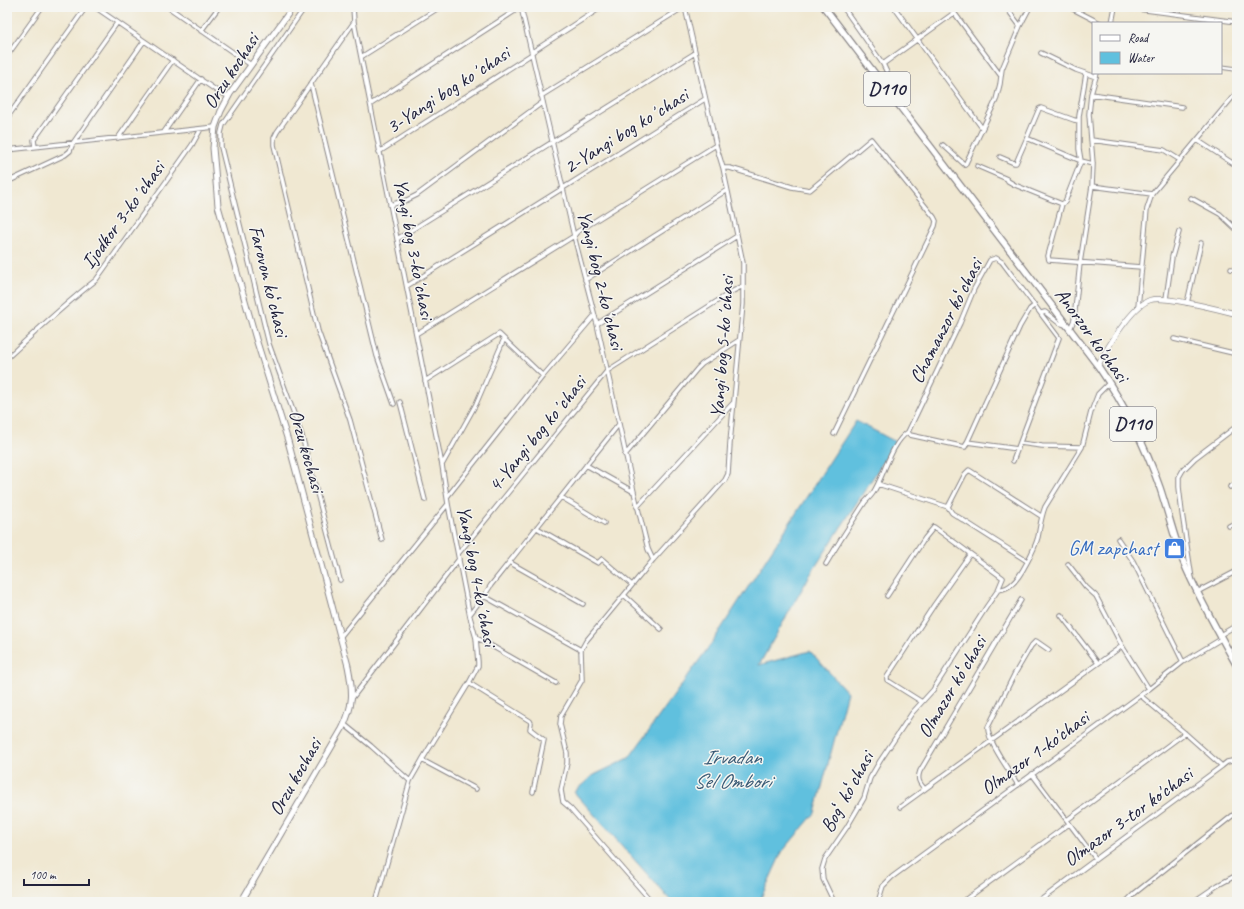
<svg xmlns="http://www.w3.org/2000/svg" width="1244" height="909" viewBox="0 0 1244 909" font-family="Caveat,sans-serif">
<style>
.water{fill:#60c0de;stroke:#41718c}
.lines{fill:none;stroke-linecap:round;stroke-linejoin:round}
.minor-casing{stroke:#898586;stroke-width:5.5}
.tertiary-casing{stroke:#898586;stroke-width:6}
.secondary-casing{stroke:#898586;stroke-width:7}
.primary-casing{stroke:#898586;stroke-width:8}
.minor{stroke:#fff;stroke-width:3.5}
.tertiary{stroke:#fff;stroke-width:4.5}
.secondary{stroke:#fff;stroke-width:5}
.primary{stroke:#fff;stroke-width:5.5}
.labels{text-anchor:middle;dominant-baseline:central;stroke-width:3;stroke-linejoin:round;paint-order:stroke}
.shield{fill:#f6f6f2;stroke:#626272;stroke-width:1}
.shield-label{font-size:19px;font-weight:bold;fill:#22223b}
.street-label{font-size:20px;fill:#22223b;stroke:#f6f6f2}
.shop-label{font-size:20px;fill:#366cbe;stroke:#f6f6f2;text-anchor:end}
.water-label{font-size:21px;font-style:italic;fill:#385974;stroke:#f6f6f2}
</style>
<rect width="100%" height="100%" fill="#f6f6f2"/>
<filter id="ink" filterUnits="userSpaceOnUse"><feTurbulence type="fractalNoise" baseFrequency=".025" numOctaves="2"/><feDisplacementMap in="SourceGraphic" scale="8" xChannelSelector="R" yChannelSelector="G"/><feConvolveMatrix kernelMatrix="1 2 1 2 8 2 1 2 1" color-interpolation-filters="sRGB"/></filter>
<filter id="wash" filterUnits="userSpaceOnUse"><feTurbulence type="fractalNoise" baseFrequency=".012" numOctaves="4" result="noise"/><feDisplacementMap in="SourceGraphic" scale="16" xChannelSelector="R" yChannelSelector="G"/><feGaussianBlur stdDeviation="0.9" result="paint"/><feColorMatrix in="noise" values="0 0 0 0 0 0 0 0 0 0 0 0 0 0 0 0 0 1.4 0 .05"/><feComposite in="paint" operator="in"/></filter>
<g filter="url(#wash)">
<rect width="100%" height="100%" fill="#f0e8d2"/>
<path class="water" d="M856 421 896 442 810 575 759 665 810 651 847 692 815 813 782 852 760 900 758 902H672L574 792 592 776 629 758 713 641Z"/>
</g>
<g filter="url(#ink)">
<g class="lines">
<defs>
<path id="minor" d="M95 7 220 93 229 96
M168 7 251 65
M305 7 223 125 221 133V147L269 344 302 436 340 580
M353 7 354 22 442 465 448 504 470 617 476 638 478 662V666L469 683 422 760 410 781 376 902
M521 7 574 236 597 324 634 492 648 549 653 560
M685 7 716 145 723 168
M843 7 883 64 891 81 892 95
M894 7 982 128
M950 7 1001 76
M1069 7 1100 23
M1123 7 1237 22
M354 22 277 132 274 138V145L318 331 350 420 382 540
M1112 23 1115 7
M1020 26 1030 7
M201 31 219 7
M532 52 602 7
M1041 53 1076 70 1096 77
M7 56 42 7
M361 57 440 7
M883 64 954 13
M1221 67 1236 69
M1086 74 1079 116V149L1081 161 1065 202 1062 204 1048 256 1049 260 1141 267
M311 84 377 356 394 404
M1091 94 1182 107
M541 96 684 7
M371 104 521 7
M7 118 86 7
M164 132 201 79
M118 138 173 60
M1026 140 1039 109 1041 108 1074 120 1079 121
M1091 140 1164 150 1180 160
M1197 140 1237 166
M943 145 965 165 996 100 1000 84 1002 69 1020 26 1006 7
M35 147 34 140 117 23
M7 150 215 127
M379 152 532 54
M1000 157 1014 163H1016L1026 140 1029 139 1081 161 1093 164
M977 166 1007 179 1008 181 1015 185 1062 204
M7 182 65 155 70 151 73 143 144 41
M1092 186 1152 194
M1191 198 1220 214 1237 230
M390 205 407 200 417 195 543 102
M397 239 695 53
M1231 269 1237 270
M585 280 727 190
M407 286 705 99
M1166 299 1172 257 1179 232
M1187 303 1201 243
M1138 307 1147 209 1152 194 1237 92
M1041 313 1045 312 1059 323 1066 325
M597 324 737 236
M1070 329 1074 320 1080 263 1092 186 1093 164 1089 114 1091 94 1097 73
M416 334 574 236 577 232 716 145
M1174 339 1237 354
M7 358C36 331 65 304 96 280L192 145 201 129
M425 381 499 334 543 376
M400 402 425 500
M967 442 1018 449
M1020 443 1042 446 1082 447
M625 455 697 369 702 364 739 340
M1013 461 1059 338 1002 262 996 258 990 260 974 289 960 323 908 432 910 435 965 447 1020 326 1030 309 1035 305
M442 465 476 404 504 339
M586 465 634 492
M878 484 948 507
M1230 487 1237 483
M447 497 543 376 594 316
M561 497 604 523
M637 507 733 403
M1229 526 1237 522
M537 528 598 563 602 559 632 585
M1118 539 1133 561 1183 662
M458 554 607 371 733 291 743 286
M1027 561 952 513 948 507 965 474 969 470 1041 516
M509 562 583 604
M826 564C838 543 852 522 865 502 868 499 871 496 873 493 884 476 891 443 908 432
M1068 564 1086 587 1096 596 1122 646 1149 689
M1192 579 1182 513 1179 487V477L1183 470 1195 458 1237 426
M998 590C1004 589 1008 588 1012 584 1021 577 1035 548 1038 537 1040 527 1041 517 1045 507L1082 447 1091 412 1098 394 1109 383
M1197 592 1237 571
M624 595 661 629
M484 596 581 650
M470 614 484 596 491 585 619 424
M1061 615 1098 663
M1220 635 1237 625
M341 636 448 504
M476 638 483 641 556 683
M469 683 530 721 531 723 530 729 544 740 533 792
M1141 696 1185 733 1222 766
M353 697 459 559
M922 702 887 680V677L934 605 970 554
M344 724 371 746 410 781
M422 760 476 789
M1032 774 1096 859
M1018 785C1011 773 986 739 988 727L1014 675 1031 646 1036 641 1049 650
M925 789C919 783 917 779 920 771L1021 600
M900 807 1122 646
M1067 820 1185 733
M1205 894 1210 902
M652 902 570 808 563 802 561 790 567 763V753L560 724 561 716 582 680 581 650 586 641 653 560 725 480 728 474 730 443 743 304V263L723 168H730L792 187 810 190 871 139 934 217 936 221 935 226 834 434
M834 902 823 879 822 869 825 859 847 827 864 798 870 778 880 761 912 713 933 690 987 606 998 590 1003 578 934 527 925 538 887 596
M878 902 883 886 892 877 1149 689 1183 662 1221 639
M962 902 1069 824
M1038 902 1222 766 1227 762 1237 760
M1126 902 1135 893 1237 812
M1193 902 1218 885 1237 875"/>
<path id="tertiary" d="M1098 366C1106 349 1132 306 1150 300 1164 295 1220 310 1237 314"/>
<path id="secondary" d="M241 902 342 729C354 705 353 691 348 666L288 441 256 339 218 206 215 170 213 148 215 127 221 111 230 94 293 7"/>
<path id="primary" d="M824 7 1098 366C1124 404 1145 445 1160 488 1168 512 1174 537 1183 561 1198 597 1218 632 1237 666"/>
</defs>
<use href="#minor" class="minor-casing"/>
<use href="#tertiary" class="tertiary-casing"/>
<use href="#secondary" class="secondary-casing"/>
<use href="#primary" class="primary-casing"/>
<use href="#minor" class="minor"/>
<use href="#tertiary" class="tertiary"/>
<use href="#secondary" class="secondary"/>
<use href="#primary" class="primary"/>
</g>
</g>
<defs>
<symbol id="shop-square" viewBox="-11 -11 22 22"><rect x="-9" y="-9" width="18" height="18" rx="4" fill="#3f7fe0" stroke="#f6f6f2"/><path d="M-5-2.5h2.3a2.7 3.5 0 0 1 5.4 0H5L5.5 6h-11ZM-1.5-2.5h3a1.5 2.3 0 0 0-3 0Z" fill="#fff"/></symbol>
</defs>
<g fill-rule="evenodd">
<use href="#shop-square" x="1162" y="536" width="25" height="25"/>
</g>
<g class="labels">
<g class="shield">
<rect x="864" y="72" width="46" height="34" rx="3"/>
<rect x="1110" y="407" width="46" height="34" rx="3"/>
</g>
<g class="shield-label">
<text x="887" y="89">D110</text>
<text x="1133" y="424">D110</text>
</g>
<g class="street-label">
<text transform="translate(231 71) rotate(-57)">Orzu kochasi</text>
<text transform="translate(448 90) rotate(-33)">3-Yangi bog koʼchasi</text>
<text transform="translate(626 131) rotate(-32)">2-Yangi bog koʼchasi</text>
<text transform="translate(123 215) rotate(-54)">Ijodkor 3-koʼchasi</text>
<text transform="translate(414 249) rotate(79)">Yangi bog 3-koʼchasi</text>
<text transform="translate(601 280) rotate(76)">Yangi bog 2-koʼchasi</text>
<text transform="translate(269 281) rotate(76)">Farovon koʻchasi</text>
<text transform="translate(946 321) rotate(-63)">Chamanzor koʻchasi</text>
<text transform="translate(1092 335) rotate(54)">Anorzor ko'chasi</text>
<text transform="translate(722 347) rotate(-86)">Yangi bog 5-koʼchasi</text>
<text transform="translate(537 434) rotate(-51)">4-Yangi bog koʼchasi</text>
<text transform="translate(307 451) rotate(74)">Orzu kochasi</text>
<text transform="translate(477 576) rotate(79)">Yangi bog 4-koʼchasi</text>
<text transform="translate(952 687) rotate(-59)">Olmazor koʻchasi</text>
<text transform="translate(1035 753) rotate(-36)">Olmazor 1-ko'chasi</text>
<text transform="translate(295 777) rotate(-60)">Orzu kochasi</text>
<text transform="translate(847 792) rotate(-61)">Bogʻ koʻchasi</text>
<text transform="translate(1128 817) rotate(-36)">Olmazor 3-tor ko'chasi</text>
</g>
<g class="shop-label">
<text x="1158" y="548">GM zapchast</text>
</g>
<g class="water-label">
<text x="732" y="757">Irvadan<tspan x="732" dy="24">Sel Ombori</tspan></text>
</g>
</g>
<rect width="1244" height="909" fill="none" stroke="#f6f6f2" stroke-width="24"/>
<rect x="1092" y="22" width="130" height="52" fill="#f6f6f2" stroke="#a1a1a9"/>
<rect x="1100" y="35" width="20" height="6" fill="#ffffff" stroke="#a1a1a9"/>
<text x="1128" y="42" font-size="12" fill="#22223b">Road</text>
<rect x="1100" y="52" width="20" height="12" fill="#60c0de" stroke="#a1a1a9"/>
<text x="1128" y="62" font-size="12" fill="#22223b">Water</text>
<path d="M24 879v6h65v-6" fill="none" stroke="#22223b" stroke-width="2"/>
<text x="30" y="879" font-size="12" fill="#22223b" stroke="#f6f6f2" stroke-width="3" paint-order="stroke">100 m</text>
</svg>
